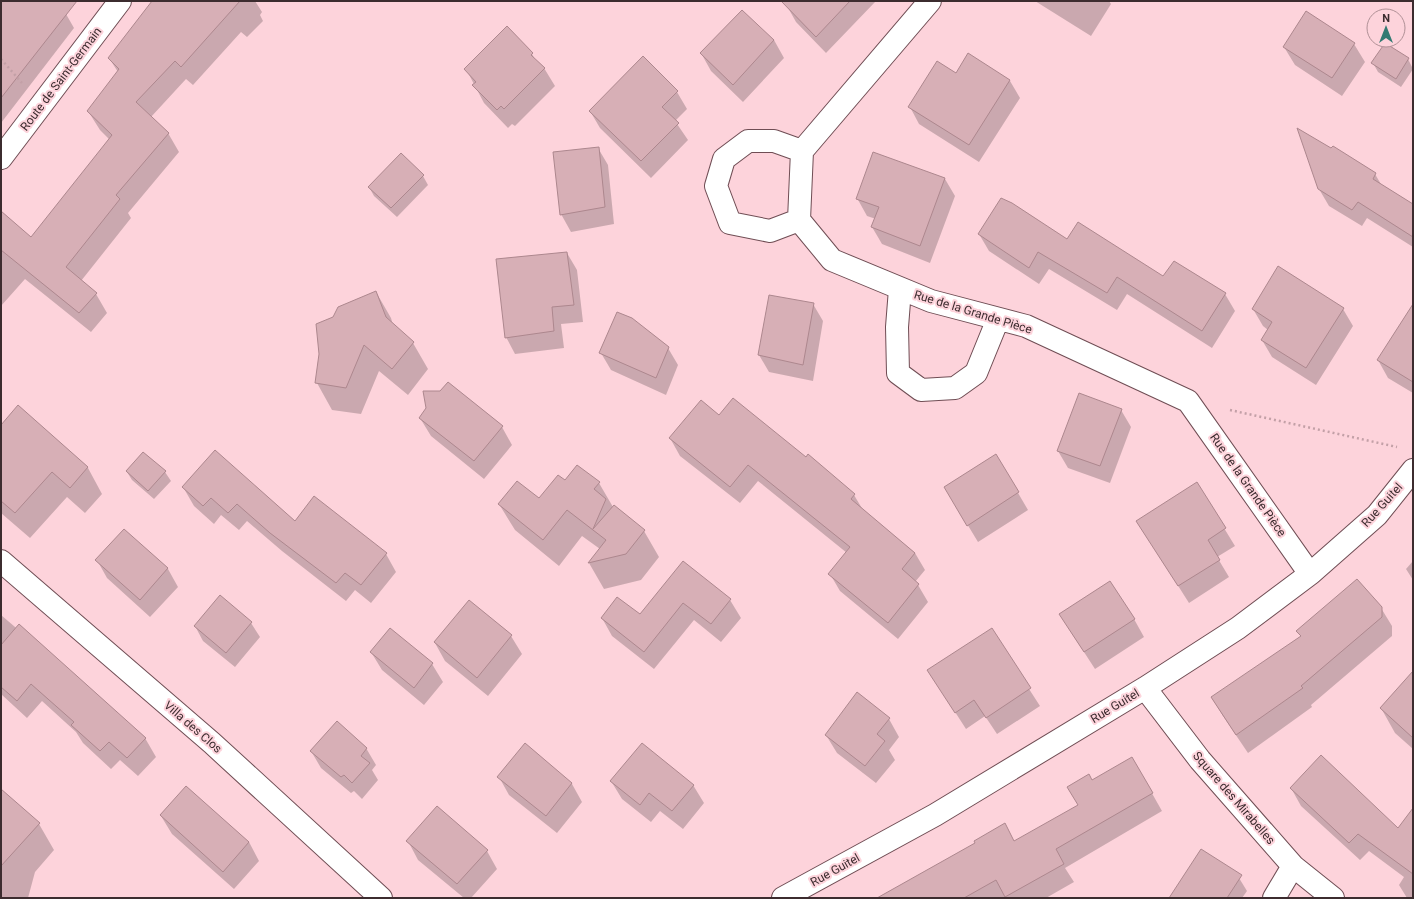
<svg xmlns="http://www.w3.org/2000/svg" width="1414" height="899" viewBox="0 0 1414 899" font-family="Roboto,sans-serif">
<style>
.shadow{fill:#0003}
.building{fill:#d7afb6;stroke:#ad878e}
.lines{fill:none;stroke-linecap:round;stroke-linejoin:round}
.street-casing{stroke:#6f4d54;stroke-width:24}
.secondary-casing{stroke:#6f4d54;stroke-width:24}
.path{stroke:#c3a0a7;stroke-width:2.5;stroke-dasharray:2 3;stroke-linecap:butt}
.street{stroke:#fff;stroke-width:22}
.secondary{stroke:#fff;stroke-width:22}
.labels{text-anchor:middle;dominant-baseline:central;stroke-width:4;stroke-linejoin:round;paint-order:stroke}
.street-label{font-size:12px;fill:#3c2c2f;stroke:#fdd3db}
</style>
<rect width="100%" height="100%" fill="#fdd3db"/>
<path class="shadow" d="M8 1H54L66 14 74 28 1 123V7Z
M156 1H255L262 12 260 15 263 21 247 37 241 32 193 85 186 79 151 117 168 133 179 152 128 213 131 218 81 281 96 294 107 313 91 332 25 279 1 306V212L31 238 110 140 100 130 88 111 118 72 109 58Z
M789 1H876L826 53 796 22 786 4Z
M1035 1H1109L1111 4 1091 36Z
M774 40 784 58 743 102 711 71 701 53Z
M1354 44 1365 62 1342 96 1295 65 1284 47Z
M532 54 536 61 544 68 555 86 515 126 512 124 508 128 484 103 466 69Z
M968 55 1010 81 1020 98 979 162 919 124 910 107 956 74Z
M1408 59 1413 69 1401 87 1378 72 1373 63Z
M677 92 687 109 675 121 688 140 651 178 600 128 590 111Z
M598 148 608 165 614 224 571 232 561 214Z
M1375 174 1382 186 1413 206V247L1367 218 1362 226 1329 206 1319 189Z
M423 176 428 185 397 217 374 196 369 187Z
M945 179 955 196 930 263 882 244 872 227 876 219 867 216 857 198Z
M979 234 1068 240 1164 278 1174 262 1225 294 1235 311 1212 348 1127 294 1117 310 1049 269 1039 284 989 251Z
M567 253 577 270 583 322 561 324 564 348 515 354 506 337Z
M376 292 391 318 393 325 413 343 428 369 408 395 379 371 361 414 332 410 317 383 334 318Z
M813 304 823 321 813 381 769 372 759 355Z
M1253 309H1343L1353 326 1316 385 1272 357 1262 340 1268 330 1263 326Z
M1413 310V393L1388 378 1378 360Z
M668 348 678 365 666 395 611 370 601 353Z
M18 407 88 468 102 494 85 513 67 497 30 538 1 513V426Z
M1121 410 1131 427 1110 483 1068 468 1058 451Z
M719 416 806 458 808 455 854 495 863 510 915 553 925 570 915 582 918 585 928 602 898 639 840 591 830 574 847 553 758 481 740 503 680 456 670 438Z
M420 418 502 427 512 445 484 479 431 436Z
M215 452 295 522 386 554 396 572 371 603 355 590 346 601 282 551 247 521 239 530 221 515 214 524 194 506 183 487Z
M143 453 165 472 171 481 154 499 132 480 127 472Z
M996 455 1028 510 978 542 955 504Z
M577 466 599 483 613 507 644 531 659 557 641 580 604 589 589 563 600 549 582 536 559 566 515 530 499 504 539 499 565 482Z
M1197 484 1235 546 1217 557 1229 577 1189 603 1137 521Z
M124 531 168 569 178 587 150 617 107 578 97 560Z
M1413 561V580L1406 569Z
M683 563 730 600 741 618 721 642 694 620 654 669 612 636 602 618 640 616Z
M220 596 251 623 260 637 235 667 203 641 195 626Z
M1381 608 1392 626V636L1311 705 1312 707 1248 753 1223 716 1212 698 1301 637 1298 631Z
M1 615 145 738 156 757 138 776 120 760 111 769 83 743 76 732 42 701 27 718 1 694Z
M1134 619 1144 637 1095 669 1071 632Z
M390 629 432 664 443 682 424 705 382 670 371 652Z
M991 630 1040 706 997 734 985 716 966 729 928 670Z
M511 636 522 654 488 696 445 661 435 643Z
M1413 672V749L1395 733 1381 708Z
M889 719 899 737 889 750 895 760 876 783 837 753 826 735Z
M525 744 572 784 582 802 557 833 509 795 499 777Z
M366 748 376 765 372 770 378 780 362 799 354 791 351 793 321 768 311 751Z
M1132 758 1162 811 1065 868 1074 882 1046 898H880L1014 842 1079 806Z
M611 781 693 785 704 803 683 829 660 811 651 822 622 799Z
M1291 788 1399 829 1413 820V898H1407L1399 885 1404 877 1369 851 1360 860 1301 806Z
M1 790 39 824 54 850 35 872 28 898H1Z
M161 816 249 842 259 861 234 889 172 834Z
M408 841 487 851 497 869 471 898H464L418 860Z
M1236 873 1247 891 1242 898H1170Z"/>
<path class="building" d="M1 1H77L1 98Z
M152 1H240L181 67 175 61 136 102 169 133 116 195 120 199 66 267 97 293 79 313 1 250V211L31 237 112 135 87 111 119 69 108 58Z
M781 1H850L816 37Z
M742 10 774 40 733 85 700 53Z
M1306 11 1355 43 1332 78 1283 47Z
M507 26 533 53 531 55 545 68 504 109 501 106 497 110 472 85 476 82 464 69Z
M1385 43 1409 58 1396 79 1371 63Z
M968 53 1010 80 969 145 908 107 937 61 956 73Z
M643 56 678 91 662 107 679 123 641 161 589 111Z
M1297 128 1331 148 1333 146 1376 173 1373 179 1413 204V237L1358 202 1352 210 1318 189Z
M599 147 605 207 560 215 553 152Z
M873 152 945 178 920 246 871 227 879 207 856 199Z
M401 153 424 175 391 208 368 187Z
M1001 198 1012 203 1067 239 1078 222 1163 276 1174 261 1226 293 1202 331 1117 277 1107 293 1038 252 1029 268 978 234Z
M567 252 574 305 552 307 554 331 505 338 496 259Z
M1278 266 1344 308 1306 368 1261 340 1272 322 1252 309Z
M376 291 386 317 414 342 392 369 364 345 346 388 315 383 319 354 316 324 333 317 338 307Z
M769 295 814 303 803 365 758 355Z
M1413 304V382L1377 360Z
M617 312 632 318 669 347 656 378 599 353Z
M448 382 503 426 474 461 419 418 426 408 423 391H440Z
M1079 393 1122 409 1100 466 1057 451Z
M733 398 806 457 808 454 855 494 851 499 915 553 902 569 919 584 888 623 828 574 850 547 748 465 730 487 669 438 701 400 719 415Z
M18 405 88 467 70 488 52 472 15 513 1 501V425Z
M215 450 295 521 314 496 387 553 361 585 345 573 336 583 270 533 237 504 228 513 211 498 203 506 182 487Z
M143 452 166 471 148 491 126 471Z
M996 454 1019 492 967 526 944 487Z
M577 465 600 482 594 489 606 499 593 529 614 505 645 530 626 554 588 563 606 540 567 510 543 540 498 504 517 481 539 498 558 475 565 480Z
M1197 482 1226 528 1208 540 1220 560 1178 586 1136 521Z
M124 529 168 568 140 600 95 560Z
M683 561 731 599 711 624 683 603 644 652 601 618 617 597 640 614Z
M1357 579 1382 607V617L1301 686 1303 688 1236 735 1211 697 1301 636 1296 631Z
M1110 581 1135 619 1084 652 1059 614Z
M220 595 252 622 226 653 194 626Z
M469 600 512 635 477 678 434 642Z
M19 624 146 738 127 758 109 742 100 751 71 725 74 722 31 684 17 701 1 687V645Z
M390 628 433 663 414 688 370 652Z
M992 628 1031 688 986 718 974 700 955 713 927 670Z
M1413 671V738L1380 708Z
M857 692 890 718 877 734 885 741 865 766 825 735Z
M337 721 367 748 361 756 370 763 352 783 344 775 341 777 310 751Z
M525 743 572 783 546 816 497 777Z
M642 743 694 785 672 811 649 793 640 805 610 781Z
M1321 755 1398 828 1413 808V874L1358 834 1349 843 1290 788Z
M1132 757 1153 793 1056 849 1064 864 1005 897 996 880 964 898H877L975 843 974 841 1005 823 1014 841 1078 805 1067 787 1089 774 1092 780Z
M186 786 249 842 223 872 160 815Z
M1 789 40 823 1 866Z
M437 806 488 850 457 884 406 841Z
M1201 849 1242 875 1227 898H1169Z"/>
<g class="lines">
<defs>
<path id="street" d="M930 1 802 151 799 220 832 260 931 301 1026 326 1188 401 1310 574
M799 220 770 231 730 223 716 186 724 159 748 141H774L802 151
M900 289 897 327 898 373 921 390 955 388 976 373 998 319
M1 561 212 743 381 898
M1145 688 1200 760 1293 866 1333 898
M783 898 935 815 1145 688 1238 628 1310 574 1377 515 1413 470
M1274 898 1293 866"/>
<path id="secondary" d="M1 158 120 1"/>
</defs>
<use href="#street" class="street-casing"/>
<use href="#secondary" class="secondary-casing"/>
<path class="path" d="M1 59 22 83
M1230 410 1397 447"/>
<use href="#street" class="street"/>
<use href="#secondary" class="secondary"/>
</g>
<g class="labels">
<g class="street-label">
<text transform="translate(61 79) rotate(-53)">Route de Saint-Germain</text>
<text transform="translate(973 312) rotate(17)">Rue de la Grande Pièce</text>
<text transform="translate(1248 485) rotate(55)">Rue de la Grande Pièce</text>
<text transform="translate(1382 505) rotate(-48)">Rue Guitel</text>
<text transform="translate(1115 706) rotate(-31)">Rue Guitel</text>
<text transform="translate(193 727) rotate(41)">Villa des Clos</text>
<text transform="translate(1234 798) rotate(49)">Square des Mirabelles</text>
<text transform="translate(835 870) rotate(-29)">Rue Guitel</text>
</g>
</g>
<rect width="1414" height="899" fill="none" stroke="#3c2c2f" stroke-width="4"/>
<g transform="translate(1386 28)"><circle r="19" fill="#fdd3db" stroke="#b09096"/>
<path d="M0-3L7 15L0 10L-7 15Z" fill="#337a72"/>
<text y="-6" font-size="11" font-weight="bold" text-anchor="middle" fill="#3c2c2f">N</text>
</g>
</svg>
